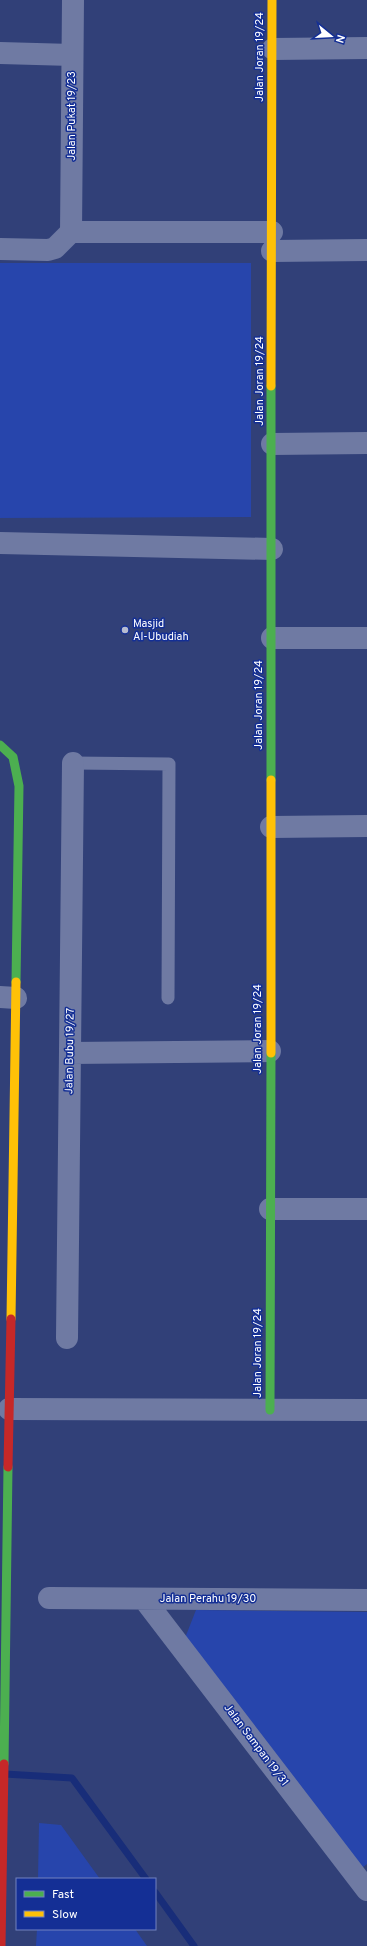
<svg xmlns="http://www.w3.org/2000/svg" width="367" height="1946" viewBox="0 0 367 1946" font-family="Overpass,sans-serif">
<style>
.green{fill:#2745ac}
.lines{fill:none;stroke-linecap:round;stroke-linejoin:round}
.stream{stroke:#182d79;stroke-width:7}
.lane{stroke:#6f7aa3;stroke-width:13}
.street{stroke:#6f7aa3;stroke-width:22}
.fast{stroke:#4caf50;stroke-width:9}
.slow{stroke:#ffc107;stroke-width:9}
.jam{stroke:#c62828;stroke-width:9}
.poi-dot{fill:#b7bcd0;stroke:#142f95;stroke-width:1.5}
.labels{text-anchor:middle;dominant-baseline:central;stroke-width:3;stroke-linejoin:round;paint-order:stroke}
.street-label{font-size:11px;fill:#fff;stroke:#142f95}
.poi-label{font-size:11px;fill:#fff;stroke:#142f95;text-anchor:start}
</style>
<rect width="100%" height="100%" fill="#314078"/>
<path class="green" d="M0 263H251V517L0 518Z
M196 1610 367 1612V1864L362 1868 185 1638Z
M39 1823 61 1825 100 1879H38Z
M37 1929H135L147 1946H36Z"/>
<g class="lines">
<path class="stream" d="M5 1774 72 1778 146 1879
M155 1892 194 1946"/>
<path class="lane" d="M73 763 169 764 168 998"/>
<path class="street" d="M273 49 367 48
M0 53 72 55
M71 232 73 0
M71 232H272
M0 249 48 250 55 248 71 232
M272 251 367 250
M272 444 367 443
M0 543 272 549
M272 638H367
M271 827 367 826
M0 997 16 998
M70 1053 270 1051
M270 1209H367
M67 1338 73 763
M9 1409 367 1410
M49 1598 367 1600
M144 1599 367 1890"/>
<path class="fast" d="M0 745 13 757 19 786 16 982
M271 780V386
M270 1410 271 1053
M4 1764 8 1467"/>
<path class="slow" d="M271 386 272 0
M271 1053V780
M11 1319 16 982"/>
<path class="jam" d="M8 1467 11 1319
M1 1946 4 1764"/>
</g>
<circle class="poi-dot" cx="125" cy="630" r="4"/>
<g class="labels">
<g class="street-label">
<text transform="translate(260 57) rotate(-90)">Jalan Joran 19/24</text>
<text transform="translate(72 116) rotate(-90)">Jalan Pukat 19/23</text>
<text transform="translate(260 381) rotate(-90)">Jalan Joran 19/24</text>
<text transform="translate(259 705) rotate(-90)">Jalan Joran 19/24</text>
<text transform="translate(258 1029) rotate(-90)">Jalan Joran 19/24</text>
<text transform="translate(70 1051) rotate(-89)">Jalan Bubu 19/27</text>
<text transform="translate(258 1353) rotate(-90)">Jalan Joran 19/24</text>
<text x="208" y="1599">Jalan Perahu 19/30</text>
<text transform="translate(256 1745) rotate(53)">Jalan Sampan 19/31</text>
</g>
<g class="poi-label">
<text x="133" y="624">Masjid<tspan x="133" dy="13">Al-Ubudiah</tspan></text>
</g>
</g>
<rect x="16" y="1878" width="140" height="52" fill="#142f95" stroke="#7282bf"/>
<rect x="24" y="1891" width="20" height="6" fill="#4caf50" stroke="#7282bf"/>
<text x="52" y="1898" font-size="12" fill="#ffffff">Fast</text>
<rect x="24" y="1911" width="20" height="6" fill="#ffc107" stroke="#7282bf"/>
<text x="52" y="1918" font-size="12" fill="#ffffff">Slow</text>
<g transform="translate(331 36) rotate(108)" stroke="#142f95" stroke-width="3" paint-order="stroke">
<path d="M0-3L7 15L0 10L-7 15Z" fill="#ffffff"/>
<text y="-6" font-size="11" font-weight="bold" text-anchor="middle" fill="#ffffff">N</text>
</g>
</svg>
